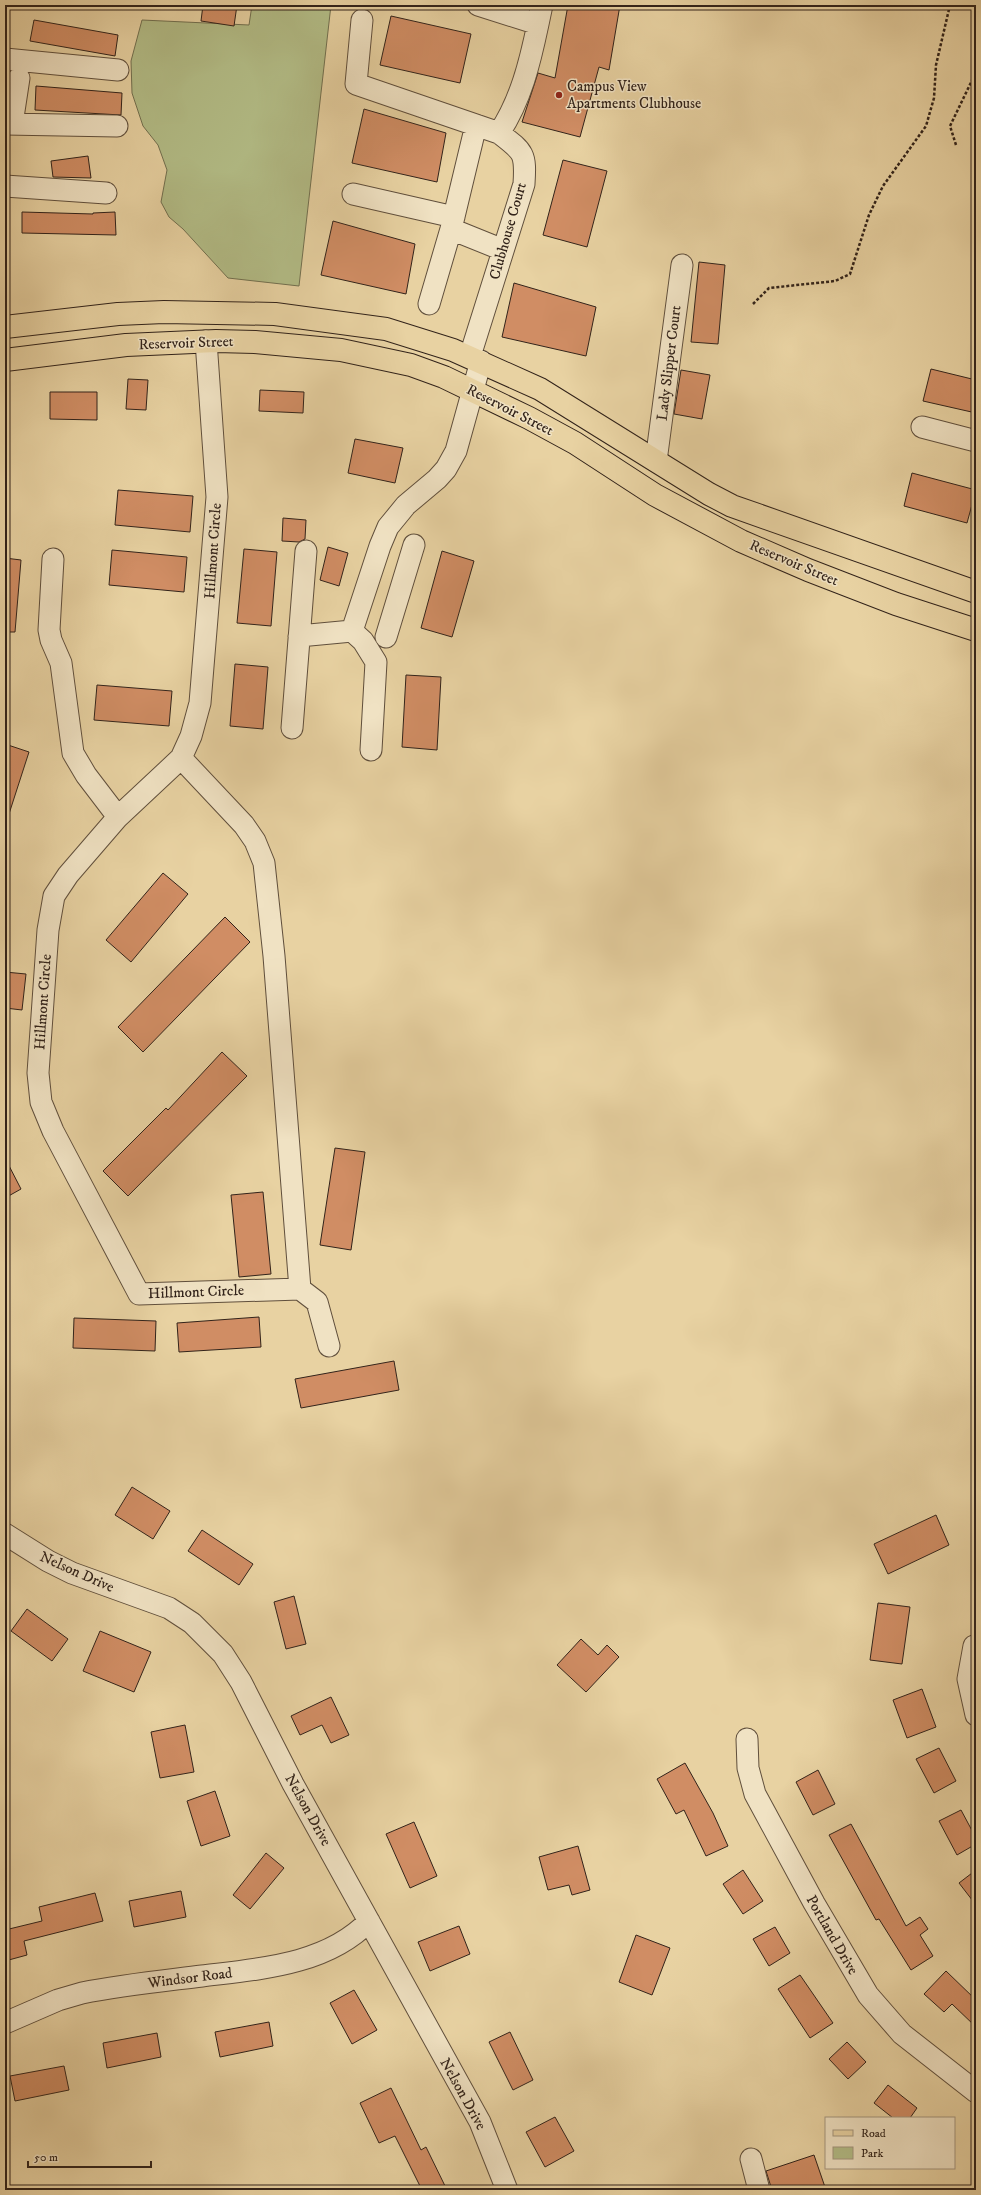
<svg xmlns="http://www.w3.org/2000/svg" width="981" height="2195" viewBox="0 0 981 2195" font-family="'IM FELL DW Pica',serif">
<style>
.green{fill:#b3bd87;stroke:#727050}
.building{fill:#d08d64;stroke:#32231a}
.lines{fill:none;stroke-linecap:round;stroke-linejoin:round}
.minor-casing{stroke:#604f3c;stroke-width:23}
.major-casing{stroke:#32231a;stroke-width:24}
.path{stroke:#32231a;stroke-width:2.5;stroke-dasharray:3 2;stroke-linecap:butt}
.minor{stroke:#f0e2c3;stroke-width:21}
.major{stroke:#e8d2a2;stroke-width:22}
.poi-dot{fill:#8f2418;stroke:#f0e2c3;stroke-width:1.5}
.labels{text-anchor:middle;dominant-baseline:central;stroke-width:3;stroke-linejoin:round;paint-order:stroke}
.poi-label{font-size:15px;fill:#32231a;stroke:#f0e2c3;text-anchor:start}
.street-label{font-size:15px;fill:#32231a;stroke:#f0e2c3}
</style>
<rect width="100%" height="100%" fill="#e8d2a2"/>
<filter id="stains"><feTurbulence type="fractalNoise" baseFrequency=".005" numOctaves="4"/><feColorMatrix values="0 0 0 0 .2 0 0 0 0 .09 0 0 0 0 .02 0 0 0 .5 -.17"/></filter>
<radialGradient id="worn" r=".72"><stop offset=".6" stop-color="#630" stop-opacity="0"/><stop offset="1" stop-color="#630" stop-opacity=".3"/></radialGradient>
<path class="green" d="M252 5H331L299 286 228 278 183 229 169 217 161 202 167 170 158 145 143 126 132 93 131 61 142 20 249 25Z"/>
<path class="building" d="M203 5H237L234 26 201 21Z
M568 5H620L609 70 599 67 580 137 522 122 538 73 555 78Z
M391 16 471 34 460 83 380 65Z
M34 20 118 35 115 56 30 41Z
M36 86 122 93 121 115 35 110Z
M364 109 446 133 437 182 352 163Z
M88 156 91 178 53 177 51 161Z
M563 160 607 171 587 247 543 235Z
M22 212 93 214V213L115 212 116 235 22 233Z
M333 221 415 244 406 294 321 275Z
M699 262 725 265 718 344 691 342Z
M514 283 596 307 586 356 502 337Z
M931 369 976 380V413L923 401Z
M681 370 710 375 702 419 674 414Z
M128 379 148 380 146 410 126 409Z
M260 390 304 392 303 413 259 411Z
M50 392H97V420L50 419Z
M355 439 403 448 395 483 348 473Z
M912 473 976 490 967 523 904 506Z
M118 490 193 496 190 532 115 525Z
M283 518 306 520 305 539 299 542 282 541Z
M328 547 348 553 339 586 320 580Z
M244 549 277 552 271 626 237 623Z
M112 550 187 557 184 592 109 585Z
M442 551 474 561 452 637 421 628Z
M5 558 21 560 15 632H5Z
M235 664 268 667 263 729 230 726Z
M406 675 441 677 437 750 402 747Z
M97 685 172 691 169 726 94 720Z
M5 744 29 752 8 817H5Z
M163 873 188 894 131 962 106 940Z
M225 917 250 942 143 1052 118 1027Z
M5 972 26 974 22 1010 5 1008Z
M222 1052 247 1076 128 1196 103 1171 166 1108 168 1110Z
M335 1148 365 1152 351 1250 320 1245Z
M5 1158 21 1189 5 1198Z
M263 1192 271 1274 239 1277 231 1195Z
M259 1317 261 1347 179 1352 177 1323Z
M74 1318 156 1321 155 1351 73 1348Z
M394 1361 399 1390 301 1408 295 1379Z
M132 1487 170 1511 153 1539 115 1515Z
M936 1515 949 1545 888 1574 874 1544Z
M202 1530 253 1564 239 1585 188 1551Z
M294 1596 306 1644 286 1649 274 1602Z
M878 1603 910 1607 902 1664 870 1660Z
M27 1609 68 1639 52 1661 11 1631Z
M100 1631 151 1652 134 1692 83 1671Z
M581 1639 598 1655 607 1645 619 1657 586 1692 557 1665Z
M922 1689 936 1727 907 1738 893 1700Z
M331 1697 349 1735 331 1743 322 1725 300 1735 291 1716Z
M185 1725 194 1772 160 1778 151 1732Z
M939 1748 956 1781 934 1793 916 1759Z
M685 1763 713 1813 728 1846 706 1856 684 1810 676 1814 657 1779Z
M818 1770 835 1804 813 1815 796 1782Z
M215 1791 230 1836 201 1846 187 1801Z
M961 1810 976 1838V1844L957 1855 939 1821Z
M414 1822 437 1876 410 1888 386 1834Z
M851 1824 906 1926 920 1917 928 1929 920 1935 933 1956 911 1970 879 1919 876 1920 829 1835Z
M578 1846 590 1890 572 1895 569 1885 548 1890 539 1857Z
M266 1853 284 1868 250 1909 233 1895Z
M743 1870 763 1901 743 1914 723 1884Z
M976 1870V1905L959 1883Z
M181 1891 186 1917 134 1927 129 1901Z
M95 1893 103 1921 24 1941 27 1955 5 1961V1930L42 1921 39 1907Z
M459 1926 470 1954 430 1971 418 1942Z
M775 1927 790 1953 769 1966 753 1939Z
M636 1935 670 1948 652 1995 619 1982Z
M946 1971 976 2000V2027L952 2004 944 2012 924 1994Z
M800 1975 833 2023 810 2038 778 1989Z
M354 1990 377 2030 352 2044 330 2003Z
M269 2022 273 2046 220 2057 215 2032Z
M510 2032 533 2080 513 2090 489 2042Z
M157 2033 161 2057 107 2068 103 2043Z
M847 2042 866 2062 848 2079 829 2059Z
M64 2066 69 2090 15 2101 10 2076Z
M888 2085 917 2108 910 2118H893L874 2103Z
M391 2088 421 2150 426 2147 447 2190H422L395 2136 379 2143 360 2103Z
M555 2117 574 2151 545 2167 526 2132Z
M814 2155 826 2190H772L766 2171Z"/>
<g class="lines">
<defs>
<path id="minor" d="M478 5 538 24 542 5
M362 20 356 84 499 133
M5 59 118 70
M5 124 117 126
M12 124 19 78
M5 186 106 193
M353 194 454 217
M451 229 503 250
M429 304 451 229 476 125
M470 356 524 184C526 153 524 152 499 133 521 100 530 62 538 24
M922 427 976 441
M656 461 682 265
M53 559 49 630 51 640 61 663 73 753 86 775 118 817
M352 631 363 641 376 662 371 750
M299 636 352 631 380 546 388 527 406 505 437 479 446 469 456 451 481 361
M386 637 414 545
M292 728 306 551
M181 758 244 825 255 841 264 863 274 956 300 1289 139 1294 53 1131 41 1102 38 1073 48 930 54 896 68 875 118 817 181 758 191 736 200 703 217 497 206 341
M300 1289 317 1302 329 1346
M5 1534 48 1561 72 1573 169 1608 192 1623 223 1654 241 1682 293 1784 480 2122 507 2190
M974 1646 968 1679 976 1715
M747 1739 748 1768 755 1794 814 1903 868 1995 902 2034 976 2092
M5 2023 58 2000 82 1993C122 1985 162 1981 202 1976 259 1969 327 1965 369 1921
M751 2159 759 2190"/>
<path id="major" d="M5 327 118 314 164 312 275 314 386 329 453 350 540 389 709 494 732 506 976 592
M5 360 126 345 216 341 255 342 341 350 411 365 444 377 529 418 575 443 655 495 741 541 808 570 896 604 976 630"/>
</defs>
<use href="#minor" class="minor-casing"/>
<use href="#major" class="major-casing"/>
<path class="path" d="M956 145 950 126 976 72
M753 304 769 288 835 281 850 274 869 215 883 186 926 126 934 98 936 65 950 5"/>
<use href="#minor" class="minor"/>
<use href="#major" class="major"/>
</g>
<circle class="poi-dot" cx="559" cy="95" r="4"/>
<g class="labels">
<g class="poi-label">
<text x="567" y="86">Campus View<tspan x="567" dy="17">Apartments Clubhouse</tspan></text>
</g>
<g class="street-label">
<text transform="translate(508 231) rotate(-74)">Clubhouse Court</text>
<text transform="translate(186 343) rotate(-2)">Reservoir Street</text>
<text transform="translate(669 363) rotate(-83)">Lady Slipper Court</text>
<text transform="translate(510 410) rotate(27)">Reservoir Street</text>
<text transform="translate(213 551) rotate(-86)">Hillmont Circle</text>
<text transform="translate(794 563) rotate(23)">Reservoir Street</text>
<text transform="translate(43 1002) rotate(-86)">Hillmont Circle</text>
<text transform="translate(196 1292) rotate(-2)">Hillmont Circle</text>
<text transform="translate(77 1572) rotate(24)">Nelson Drive</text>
<text transform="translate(308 1810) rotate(61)">Nelson Drive</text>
<text transform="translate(832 1935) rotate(60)">Portland Drive</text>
<text transform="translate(190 1978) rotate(-7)">Windsor Road</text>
<text transform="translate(463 2094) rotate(61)">Nelson Drive</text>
</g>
</g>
<rect width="981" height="2195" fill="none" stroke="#e8d2a2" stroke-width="20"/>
<rect x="6" y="6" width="969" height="2183" fill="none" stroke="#32231a" stroke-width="2"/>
<rect x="10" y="10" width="961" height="2175" fill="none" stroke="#32231a"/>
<rect x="825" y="2117" width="130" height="52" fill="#f0e2c3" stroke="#a4967f"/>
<rect x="833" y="2130" width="20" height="6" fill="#e8d2a2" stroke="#a4967f"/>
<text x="861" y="2137" font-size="12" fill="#32231a">Road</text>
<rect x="833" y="2147" width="20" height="12" fill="#b3bd87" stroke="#a4967f"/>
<text x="861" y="2157" font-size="12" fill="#32231a">Park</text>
<path d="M28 2161v6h123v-6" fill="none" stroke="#32231a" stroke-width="2"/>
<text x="34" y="2161" font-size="12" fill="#32231a" stroke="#f0e2c3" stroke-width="3" paint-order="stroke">50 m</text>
<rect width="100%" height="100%" filter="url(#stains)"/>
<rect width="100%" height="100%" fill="url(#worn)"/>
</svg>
